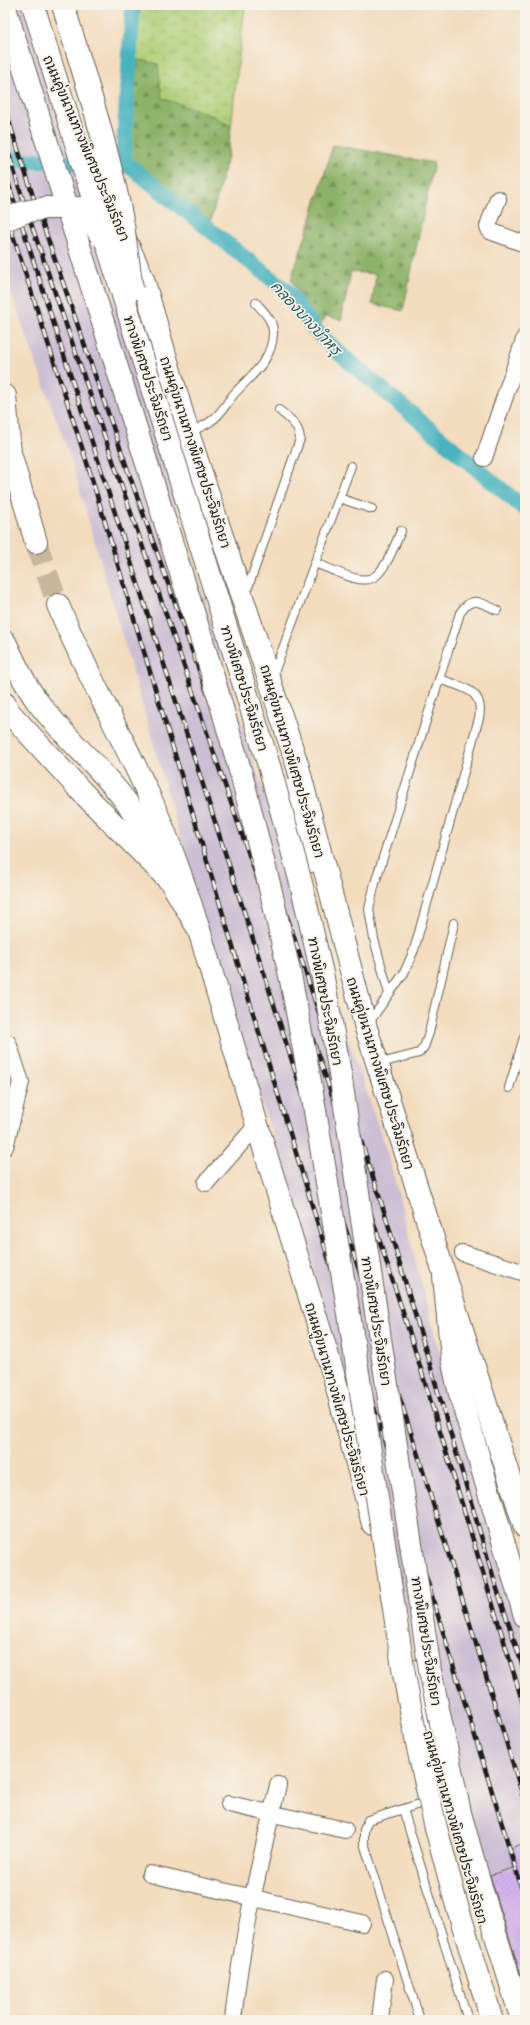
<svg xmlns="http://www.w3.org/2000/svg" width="530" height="2025" viewBox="0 0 530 2025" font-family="'Playpen Sans','Playpen Sans Thai',sans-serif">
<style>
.railway{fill:#ccbed3}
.forest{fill:url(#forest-firs);stroke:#546742}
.wetland{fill:url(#wetland-marsh);stroke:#66764a}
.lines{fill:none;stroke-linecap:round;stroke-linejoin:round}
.canal{stroke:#46b4c0;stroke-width:16}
.building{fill:url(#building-hatch)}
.highway-tunnel{stroke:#c8b69d;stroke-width:22;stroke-dasharray:22 11;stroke-linecap:butt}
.lane-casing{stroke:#675f54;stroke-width:10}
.street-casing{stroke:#675f54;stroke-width:18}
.secondary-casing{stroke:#675f54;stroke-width:24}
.primary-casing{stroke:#675f54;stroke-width:24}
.highway-casing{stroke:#675f54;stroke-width:24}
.lane{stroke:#fff;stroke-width:8}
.street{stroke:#fff;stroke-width:16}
.secondary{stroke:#fff;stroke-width:22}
.primary{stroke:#fff;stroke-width:22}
.highway{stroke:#fff;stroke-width:22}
.rail-casing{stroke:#1c1c1c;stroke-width:4.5}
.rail{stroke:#f7f3e8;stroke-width:3;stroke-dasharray:9;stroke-linecap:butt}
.secondary-bridge-casing{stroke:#675f54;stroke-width:24;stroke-linecap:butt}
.highway-bridge-casing{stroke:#675f54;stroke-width:24;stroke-linecap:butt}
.secondary-bridge{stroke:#fff;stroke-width:22}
.highway-bridge{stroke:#fff;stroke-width:22}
.labels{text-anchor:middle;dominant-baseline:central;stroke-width:3.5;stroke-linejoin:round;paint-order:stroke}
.street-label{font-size:14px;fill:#1c1c1c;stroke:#f7f3e8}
.water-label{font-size:15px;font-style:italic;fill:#2d595e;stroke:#f7f3e8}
</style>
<defs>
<pattern id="forest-firs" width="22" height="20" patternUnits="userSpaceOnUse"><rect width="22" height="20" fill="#8bb268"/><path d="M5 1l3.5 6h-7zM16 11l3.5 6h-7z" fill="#719055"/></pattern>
<pattern id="wetland-marsh" width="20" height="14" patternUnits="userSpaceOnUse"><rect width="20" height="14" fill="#afcf77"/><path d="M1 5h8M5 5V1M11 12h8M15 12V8" fill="none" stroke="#96b166"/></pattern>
<pattern id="building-hatch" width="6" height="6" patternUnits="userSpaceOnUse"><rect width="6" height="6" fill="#d3b2ed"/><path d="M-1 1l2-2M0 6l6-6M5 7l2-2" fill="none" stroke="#b598cb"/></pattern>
</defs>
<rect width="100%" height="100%" fill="#f7f3e8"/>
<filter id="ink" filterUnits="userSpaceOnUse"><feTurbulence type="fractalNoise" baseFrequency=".025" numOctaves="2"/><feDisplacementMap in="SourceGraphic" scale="8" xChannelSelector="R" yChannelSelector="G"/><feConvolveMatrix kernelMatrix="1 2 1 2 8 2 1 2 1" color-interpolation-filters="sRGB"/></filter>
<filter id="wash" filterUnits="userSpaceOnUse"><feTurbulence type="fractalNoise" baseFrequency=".012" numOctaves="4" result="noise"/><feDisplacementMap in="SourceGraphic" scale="16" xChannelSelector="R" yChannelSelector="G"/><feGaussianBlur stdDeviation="0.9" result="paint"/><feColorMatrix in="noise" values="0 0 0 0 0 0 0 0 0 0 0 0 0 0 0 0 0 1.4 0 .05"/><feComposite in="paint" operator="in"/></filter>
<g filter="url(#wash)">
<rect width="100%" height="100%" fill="#f3dcbd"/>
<path class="railway" d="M5 5H22L119 316 252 757 389 1158 447 1382 525 1641V2020L431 1708 297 1208 221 984 155 749 72 463 5 276Z"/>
<path class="forest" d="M135 59 158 64 213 116 231 126 228 155 211 221 128 158Z
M333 145 434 163 403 311 372 304 376 274 351 272 341 320 326 316 319 327 291 279 307 232Z"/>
<path class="wetland" d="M137 5H245L231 126 213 116 162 98 158 64 135 59Z"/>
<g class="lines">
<path class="canal" d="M5 159 91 164
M123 161 287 291 316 331 339 353 525 509
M123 161 133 5"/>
</g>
<g id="blocks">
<path class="building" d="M525 1843V1981L523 1982 490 1875 513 1868 507 1849Z"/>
</g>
</g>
<g filter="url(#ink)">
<use href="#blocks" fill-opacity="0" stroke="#675f54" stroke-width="1"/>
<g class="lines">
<path class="highway-tunnel" d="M36 542 58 605"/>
<defs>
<path id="lane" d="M189 432C196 429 205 426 211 421 222 414 226 403 234 394 251 375 272 361 273 334 274 321 264 312 256 303
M339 498 372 509
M315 563C372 586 375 593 401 531
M246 593 300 439C299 425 290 419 279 410
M273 675 351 466
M389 994 374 939 369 909 375 883 460 613C472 594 481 603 497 610
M368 1024 404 973 414 950 479 718C485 689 461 687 439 679
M377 1064 419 1053 424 1047 429 1033 454 923
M509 1088 525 1034
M403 1809 468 2020
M420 2020 364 1843V1830L368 1820 429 1801"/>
<path id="street" d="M498 199 489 223 488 227 490 231 525 244
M484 458 525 337
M5 1043H8L21 1082 5 1147
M206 1183 257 1125
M463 1253 525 1273
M229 1804 345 1830
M150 1874 362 1923
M233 2020C241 1940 260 1863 278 1785
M380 2020 385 1979"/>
<path id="secondary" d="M87 154 143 279 188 433 298 767 366 1028 525 1527
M5 642C14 662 24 683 37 701 63 736 98 765 124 799 139 818 151 841 162 863
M5 704 8 711 82 792 171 882 199 930 257 1125 333 1373 373 1524
M285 790 311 861
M413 1671 451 1814"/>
<path id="primary" d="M444 1276 452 1358 459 1390 525 1616"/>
<path id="highway" d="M63 5C85 78 109 150 123 225
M5 396 10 453 36 542
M58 605C84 668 118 729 147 791 168 836 184 883 199 930"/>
</defs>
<use href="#lane" class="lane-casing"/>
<use href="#street" class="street-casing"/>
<use href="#secondary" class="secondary-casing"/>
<use href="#primary" class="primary-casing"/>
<use href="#highway" class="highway-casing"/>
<use href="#lane" class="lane"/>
<use href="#street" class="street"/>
<use href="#secondary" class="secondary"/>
<use href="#primary" class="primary"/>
<use href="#highway" class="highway"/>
<defs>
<path id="rail" d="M5 109 33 196 134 488 289 922 385 1214 496 1586 525 1673
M5 142 24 203 334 1101 411 1337 525 1710
M5 173 259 958 418 1455 525 1803
M5 211 89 469 238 964 525 1899"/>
</defs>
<use href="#rail" class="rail-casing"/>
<use href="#rail" class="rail"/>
<defs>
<path id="secondary-bridge" d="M5 220 24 212 46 208H80L87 213 101 236"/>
<path id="highway-bridge" d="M33 5 270 769 301 883 323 978 340 1073 430 1671 460 1813 482 1891 522 2020
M5 8 209 663 242 777 271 892 291 980 311 1087 349 1314 404 1674 418 1748 435 1824 455 1899 492 2020
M123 225 132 289"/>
</defs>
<use href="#secondary-bridge" class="secondary-bridge-casing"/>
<use href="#highway-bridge" class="highway-bridge-casing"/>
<use href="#secondary-bridge" class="secondary-bridge"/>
<use href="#highway-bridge" class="highway-bridge"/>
</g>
</g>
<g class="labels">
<g class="street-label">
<text transform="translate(87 148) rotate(67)">ถนนคู่ขนานทางพิเศษประจิมรัถยา</text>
<text transform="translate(149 378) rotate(72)">ทางพิเศษประจิมรัถยา</text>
<text transform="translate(196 452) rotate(72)">ถนนคู่ขนานทางพิเศษประจิมรัถยา</text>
<text transform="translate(245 688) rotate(73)">ทางพิเศษประจิมรัถยา</text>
<text transform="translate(293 761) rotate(74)">ถนนคู่ขนานทางพิเศษประจิมรัถยา</text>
<text transform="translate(326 1001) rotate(79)">ทางพิเศษประจิมรัถยา</text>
<text transform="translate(381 1073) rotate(73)">ถนนคู่ขนานทางพิเศษประจิมรัถยา</text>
<text transform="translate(377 1321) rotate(81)">ทางพิเศษประจิมรัถยา</text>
<text transform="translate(338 1399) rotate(74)">ถนนคู่ขนานทางพิเศษประจิมรัถยา</text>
<text transform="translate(427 1641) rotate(81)">ทางพิเศษประจิมรัถยา</text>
<text transform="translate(456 1827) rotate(74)">ถนนคู่ขนานทางพิเศษประจิมรัถยา</text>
</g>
<g class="water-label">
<text transform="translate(307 317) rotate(47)">คลองบางบำหรุ</text>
</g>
</g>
<rect width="530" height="2025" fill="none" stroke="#f7f3e8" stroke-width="20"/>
</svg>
